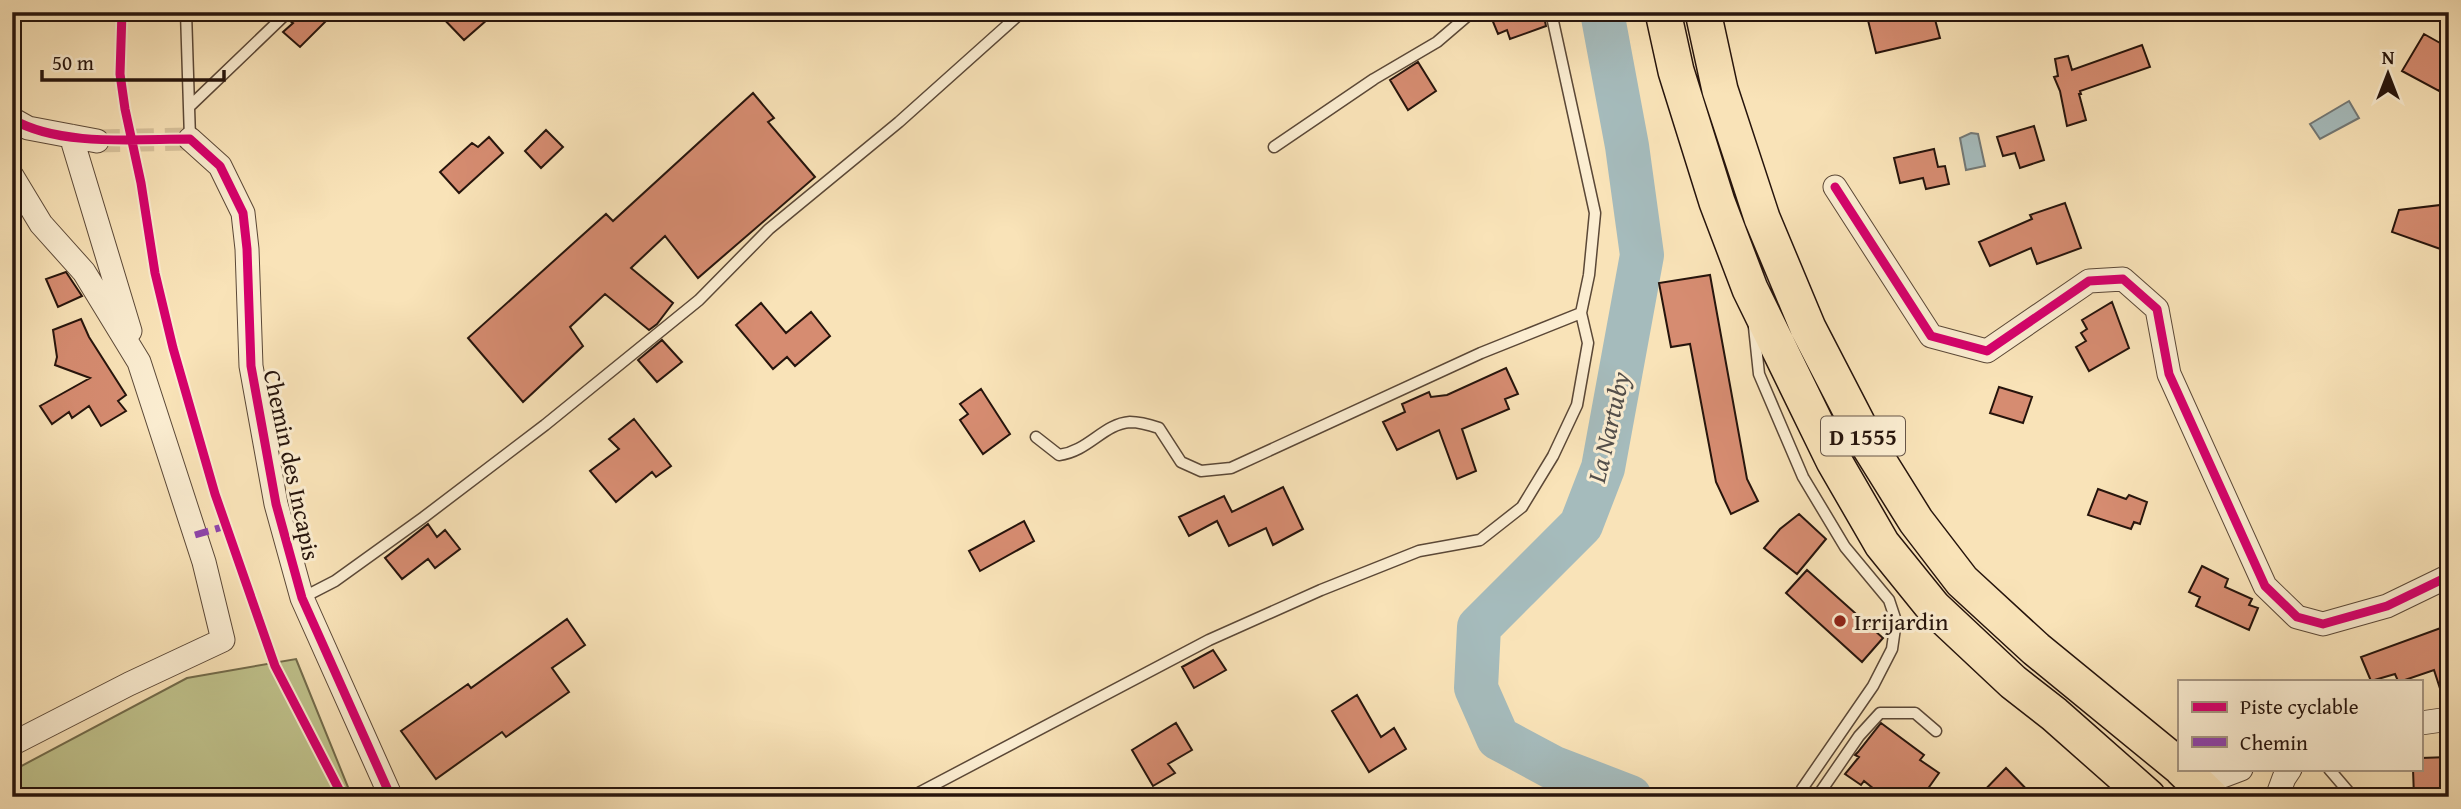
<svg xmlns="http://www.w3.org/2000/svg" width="2461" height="809" viewBox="0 0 2461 809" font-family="'Gentium Book Plus',serif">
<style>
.green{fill:#c0c38d;stroke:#736c4c;stroke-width:2}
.water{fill:#a5bbbc;stroke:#727876;stroke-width:2}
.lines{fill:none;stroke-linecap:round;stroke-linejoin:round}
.river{stroke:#a5bbbc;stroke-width:44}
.building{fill:#d68c71;stroke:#26140c;stroke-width:2}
.minor-tunnel{stroke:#d9c49e;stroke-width:23;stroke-dasharray:23 11;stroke-linecap:butt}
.service-casing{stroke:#5b4837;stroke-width:13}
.minor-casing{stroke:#5b4837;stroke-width:25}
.primary-casing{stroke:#26140c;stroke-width:38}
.service{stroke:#fbedd1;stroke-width:10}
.minor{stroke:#fbedd1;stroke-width:23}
.primary{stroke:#f9e3b8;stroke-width:35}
.quiet{stroke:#8e44ad;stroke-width:7;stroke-dasharray:14 7;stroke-linecap:butt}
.cycleway-casing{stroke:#fbedd1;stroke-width:13}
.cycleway{stroke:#d6006c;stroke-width:9}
.poi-dot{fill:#8f2418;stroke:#fbedd1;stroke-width:2.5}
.labels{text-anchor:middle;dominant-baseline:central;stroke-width:6;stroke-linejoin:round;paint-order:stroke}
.shield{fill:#fbedd1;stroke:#665547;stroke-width:2}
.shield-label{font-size:23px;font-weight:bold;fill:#26140c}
.street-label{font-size:24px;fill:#26140c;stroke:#fbedd1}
.poi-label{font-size:24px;fill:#26140c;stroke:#fbedd1;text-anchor:start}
.water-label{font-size:26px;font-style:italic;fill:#524e4a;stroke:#fbedd1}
</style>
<rect width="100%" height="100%" fill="#f9e3b8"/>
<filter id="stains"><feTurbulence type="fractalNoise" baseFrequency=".00286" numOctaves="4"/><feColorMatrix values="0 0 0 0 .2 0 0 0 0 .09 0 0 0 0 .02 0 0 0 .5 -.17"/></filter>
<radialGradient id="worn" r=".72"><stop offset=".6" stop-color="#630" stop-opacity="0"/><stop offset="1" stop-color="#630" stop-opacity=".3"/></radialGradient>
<path class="green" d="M296 659 352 797H12V771L187 678Z"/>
<path class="water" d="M2349 101 2359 118 2320 139 2310 124Z
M1971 133 1978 134 1985 166 1966 170 1960 138Z"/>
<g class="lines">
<path class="river" d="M1602 12 1627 146 1642 255 1603 468 1581 525 1479 627 1476 688 1498 738 1552 767 1630 797"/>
</g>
<path class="building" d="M296 12H335L300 47 283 32 293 23 290 21Z
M437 12H496L464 40Z
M1489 12H1543L1546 26 1510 39 1507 30 1498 34Z
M1866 12H1933L1940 38 1876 53Z
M2424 34 2449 48V57L2442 69 2449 74 2439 91 2402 71Z
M2142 45 2150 67 2080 91 2081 94H2079L2086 120 2067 126 2060 91 2054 77 2058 76 2055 59 2068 56 2072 70Z
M1418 62 1436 91 1408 110 1390 80Z
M753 93 774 118 768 122 815 177 698 278 665 236 631 268 673 303 657 324 649 330 605 294 570 327 583 346 523 402 468 338 606 214 613 221Z
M2034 126 2044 160 2020 168 2015 153 2003 156 1997 137Z
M546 130 563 147 541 168 525 151Z
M489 137 503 153 459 193 440 172 472 143 478 147Z
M1934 149 1938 167 1945 166 1949 184 1926 189 1923 178 1900 183 1894 158Z
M2065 203 2081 248 2037 264 2031 248 1990 266 1979 242 2032 219 2030 215Z
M2449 204V252L2392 232 2399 210Z
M66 272 82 296 58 307 46 279Z
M1710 275 1747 479 1758 501 1731 514 1716 482 1690 344 1671 347 1659 283Z
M2112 302 2129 348 2089 371 2076 347 2086 341 2081 333 2087 329 2082 320Z
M761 303 786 333 811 312 830 336 795 366 787 357 773 369 736 325Z
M81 319 89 337 126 395 118 401 126 411 101 426 89 406 72 418 69 412 52 424 40 406 90 378 55 365 57 357 53 330Z
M662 340 682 362 657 382 638 360Z
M1506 368 1518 394 1505 399 1509 409 1462 429 1476 471 1457 479 1439 430 1397 450 1383 422 1405 412 1402 404 1429 392 1431 397 1447 395Z
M1999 387 2032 397 2023 423 1990 413Z
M981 389 1010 434 983 454 960 420 968 414 960 404Z
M634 419 671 466 656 477 652 472 616 502 590 471 619 449 609 439Z
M1283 487 1303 529 1273 545 1266 528 1229 546 1217 521 1189 536 1179 517 1224 496 1232 512Z
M2098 489 2126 499 2129 495 2147 502 2140 524 2134 522 2131 529 2088 515Z
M1799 514 1826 539 1797 574 1764 548 1780 529Z
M1024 521 1034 541 980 571 969 551Z
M428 524 437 537 445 530 460 549 435 568 428 559 402 579 385 558Z
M2202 566 2228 579 2225 587 2252 599 2249 605 2258 608 2249 630 2196 606 2200 597 2189 592Z
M1807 570 1883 638 1862 662 1786 593Z
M567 619 585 645 552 668 569 692 506 737 502 732 436 779 401 731 468 684 471 688Z
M2449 625V703L2445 704 2434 670 2402 681H2398L2395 674 2371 681 2361 657Z
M1213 650 1226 670 1194 688 1182 667Z
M1357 695 1381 737 1394 728 1406 749 1369 772 1332 711Z
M1176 723 1192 750 1168 764 1175 773 1153 786 1132 750Z
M1881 723 1924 755 1920 760 1939 773 1922 797H1884L1864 781 1861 785 1845 774 1859 757 1855 755 1858 752Z
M2449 757V797H2414L2413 769H2421V758Z
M2006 768 2034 797H1978Z"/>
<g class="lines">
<path class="minor-tunnel" d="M97 141 190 139"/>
<defs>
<path id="service" d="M186 12 190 139
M189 107 288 12
M1274 147 1374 79 1437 42 1472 12
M1754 327 1759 374 1803 477 1845 547 1889 600 1896 621 1892 649 1873 686 1802 789 1805 797
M1036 437 1059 455C1089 451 1103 424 1130 422 1139 422 1150 425 1159 428L1181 462 1201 471 1231 468 1481 353 1581 313
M302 598 335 581 424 517 545 425 699 300 769 229 899 122 1022 12
M2329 769 2353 797
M911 797 1209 640 1321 590 1419 551 1480 540 1522 507 1553 456 1577 405 1588 343 1581 313 1589 275 1595 213 1551 12
M1817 797 1859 736 1880 713H1915L1936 731"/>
<path id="minor" d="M12 119 28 128 97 141
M71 136 130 331
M190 139 220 166 243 213 247 249 251 366 276 504 302 598 391 797
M12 176 41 224 84 272 139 362 204 562 223 640 129 684 12 744
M1835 187 1931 336 1987 351 2089 281 2123 279 2157 309 2169 374 2265 586 2297 617 2323 624 2387 606 2449 576
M2421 723 2449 719
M2196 782 2212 780 2241 769
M2277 797 2284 778 2290 769"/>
<path id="primary" d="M1663 12 1676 71 1717 202 1750 289 1834 461 1882 544 1933 607 2013 682 2054 714 2148 797
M1703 12 1720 90 1762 218 1808 328 1868 444 1916 521 1962 581 2036 649 2179 766
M2182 769 2211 797"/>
</defs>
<use href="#service" class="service-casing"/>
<use href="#minor" class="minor-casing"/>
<use href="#primary" class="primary-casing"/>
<use href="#service" class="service"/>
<use href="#minor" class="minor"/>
<use href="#primary" class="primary"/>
<path class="quiet" d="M195 535 226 526"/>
<defs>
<path id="cycleway" d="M122 12 120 74 125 109 141 183 155 273 173 348 215 494 275 666 343 797
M12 119C60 147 136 139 190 139L220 166 243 213 247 249 251 366 276 504 302 598 391 797
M1835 187 1931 336 1987 351 2089 281 2123 279 2157 309 2169 374 2265 586 2297 617 2323 624 2387 606 2449 576"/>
</defs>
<use href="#cycleway" class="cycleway-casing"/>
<use href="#cycleway" class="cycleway"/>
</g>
<circle class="poi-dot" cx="1840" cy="621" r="7"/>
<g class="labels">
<rect class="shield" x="1821" y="416.5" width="84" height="39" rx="5"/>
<g class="shield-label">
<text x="1863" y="436">D 1555</text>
</g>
<g class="street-label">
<text transform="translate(292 465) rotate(78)">Chemin des Incapis</text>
</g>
<g class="poi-label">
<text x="1854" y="621">Irrijardin</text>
</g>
<g class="water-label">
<text transform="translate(1608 427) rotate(-77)">La Nartuby</text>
</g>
</g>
<rect width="2461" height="809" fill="none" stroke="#f9e3b8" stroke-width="42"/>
<rect x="14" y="14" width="2433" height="781" fill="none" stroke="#26140c" stroke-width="3.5"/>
<rect x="21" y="21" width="2419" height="767" fill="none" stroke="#26140c" stroke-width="2"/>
<rect x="2178" y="680" width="245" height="91" fill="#fbedd1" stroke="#a69682" stroke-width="2"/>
<rect x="2192" y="702" width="35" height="10" fill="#d6006c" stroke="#a69682" stroke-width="2"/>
<text x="2240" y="714" font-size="21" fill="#26140c">Piste cyclable</text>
<rect x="2192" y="737" width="35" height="10" fill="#8e44ad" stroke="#a69682" stroke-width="2"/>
<text x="2240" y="750" font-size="21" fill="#26140c">Chemin</text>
<g transform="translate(2388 74)" stroke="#fbedd1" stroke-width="5" paint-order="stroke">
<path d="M0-5L12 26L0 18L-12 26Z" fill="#26140c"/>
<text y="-10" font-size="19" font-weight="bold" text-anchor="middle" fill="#26140c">N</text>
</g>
<path d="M42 70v10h182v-10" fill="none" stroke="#26140c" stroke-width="3.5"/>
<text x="52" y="70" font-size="21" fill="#26140c" stroke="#fbedd1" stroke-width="5" paint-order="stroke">50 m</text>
<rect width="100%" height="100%" filter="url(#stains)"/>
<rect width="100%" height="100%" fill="url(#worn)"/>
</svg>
